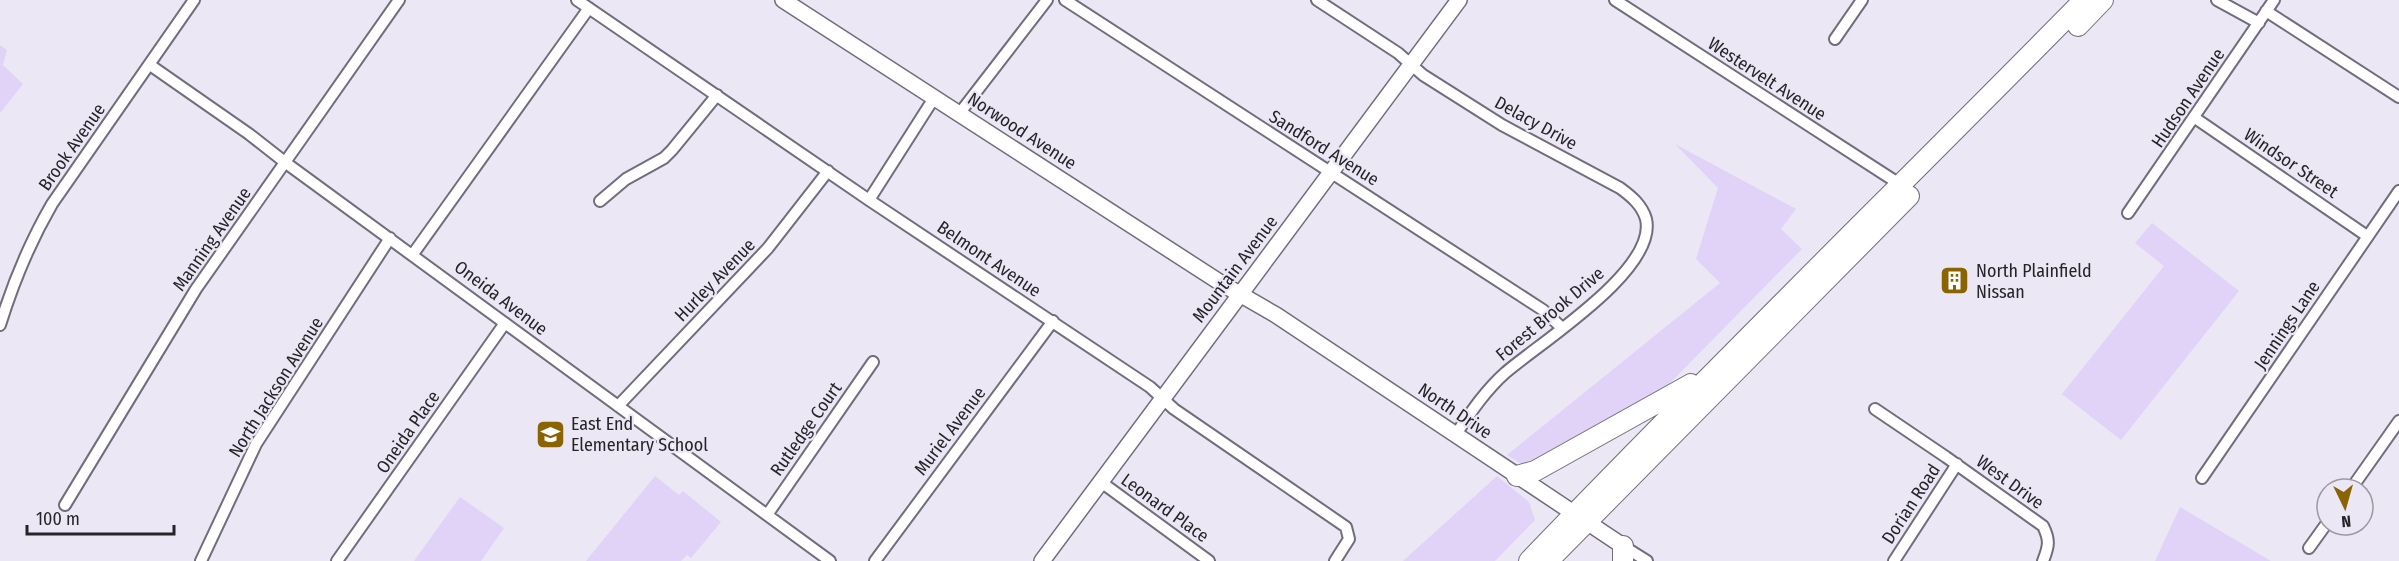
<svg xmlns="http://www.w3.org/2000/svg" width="2399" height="561" viewBox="0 0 2399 561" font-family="'Fira Sans Condensed',sans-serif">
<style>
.green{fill:#e0d3f7}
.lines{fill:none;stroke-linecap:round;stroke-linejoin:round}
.street-casing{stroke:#726d7a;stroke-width:14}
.secondary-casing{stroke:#726d7a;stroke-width:18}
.highway-casing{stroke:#726d7a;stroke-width:22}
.street{stroke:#fff;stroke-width:10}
.secondary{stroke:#fff;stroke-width:15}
.highway{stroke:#fff;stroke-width:20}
.labels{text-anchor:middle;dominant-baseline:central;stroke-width:4.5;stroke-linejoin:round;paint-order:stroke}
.street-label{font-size:18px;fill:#262429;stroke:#ece7f5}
.poi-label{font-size:18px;fill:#262429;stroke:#ece7f5;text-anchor:start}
</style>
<rect width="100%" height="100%" fill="#ece7f5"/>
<path class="green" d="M0 45 7 50 3 65 23 84 0 113Z
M1675 144 1796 209 1781 229 1802 249 1668 385 1523 465 1507 455 1720 283 1696 259 1718 188Z
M2152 223 2239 291 2121 440 2062 394 2164 266 2135 243Z
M655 476 679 495 683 491 721 522 691 558 687 555 681 561H586Z
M1497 476 1529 502 1535 520 1495 561H1403Z
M460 497 504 528 481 561H414Z
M2180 507 2271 561H2155Z"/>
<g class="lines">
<defs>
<path id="street" d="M577 0 869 200 1150 387 1174 409 1346 527 1349 539 1335 561
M1065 0 1543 310 1562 328
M1317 0 1398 53 1423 75 1502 125 1620 188C1631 196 1642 205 1646 219 1658 270 1538 344 1505 373 1485 391 1471 412 1456 434
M1615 0 1901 185
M2217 0 2259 23
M2266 11 2399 97
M1835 39 1862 0
M150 65 249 134 286 163 830 561
M959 114 1047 0
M2195 118 2367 236
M869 200 934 98
M600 201 626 179 664 158 672 150 717 95
M2128 213 2274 0
M413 254 589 8
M0 325C13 283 30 242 52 204L194 0
M618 406 768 248 828 171
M1875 409 1946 457 2043 526C2050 540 2049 546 2043 561
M2202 478 2399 191
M1101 482 1209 561
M2351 489 2399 421
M65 505 196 289 399 0
M767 515 873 362
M1623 546 1647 561
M2309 548 2327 523
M201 561 256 444 390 238
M337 561 505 323
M875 561 1053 321
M1894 561 1957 464"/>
<path id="secondary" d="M783 0 1224 285 1276 315 1623 546
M1042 561 1459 0"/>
<path id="highway" d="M2078 26 2103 0
M1517 476 1535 471 1691 384
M1529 561C1711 371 1899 188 2084 0
M1548 561 1909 196
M1623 561V546"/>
</defs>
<use href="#street" class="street-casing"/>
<use href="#secondary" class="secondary-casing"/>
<use href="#highway" class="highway-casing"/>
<use href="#street" class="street"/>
<use href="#secondary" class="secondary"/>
<use href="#highway" class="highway"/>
</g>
<defs>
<symbol id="building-square" viewBox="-11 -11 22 22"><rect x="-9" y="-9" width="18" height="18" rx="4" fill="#8a6302" stroke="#ece7f5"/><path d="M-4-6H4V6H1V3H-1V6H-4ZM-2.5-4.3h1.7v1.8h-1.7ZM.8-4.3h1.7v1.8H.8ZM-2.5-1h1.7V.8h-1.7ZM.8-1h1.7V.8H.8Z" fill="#fff"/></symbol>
<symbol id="school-square" viewBox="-11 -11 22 22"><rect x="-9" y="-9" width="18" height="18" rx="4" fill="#8a6302" stroke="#ece7f5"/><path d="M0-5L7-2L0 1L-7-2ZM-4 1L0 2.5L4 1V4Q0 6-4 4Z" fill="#fff"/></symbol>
</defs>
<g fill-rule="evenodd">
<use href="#building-square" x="1938" y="264" width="33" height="33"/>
<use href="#school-square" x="534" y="418" width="33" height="33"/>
</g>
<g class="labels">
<g class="street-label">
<text transform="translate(1767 79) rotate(33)">Westervelt Avenue</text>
<text transform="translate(2188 98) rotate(-56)">Hudson Avenue</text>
<text transform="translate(1536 123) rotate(29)">Delacy Drive</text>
<text transform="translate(1022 131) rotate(33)">Norwood Avenue</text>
<text transform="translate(72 147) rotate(-55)">Brook Avenue</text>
<text transform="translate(1324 148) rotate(32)">Sandford Avenue</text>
<text transform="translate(2291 163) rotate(34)">Windsor Street</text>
<text transform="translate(212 239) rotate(-55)">Manning Avenue</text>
<text transform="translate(989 259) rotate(34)">Belmont Avenue</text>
<text transform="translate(1235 269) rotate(-53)">Mountain Avenue</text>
<text transform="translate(715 280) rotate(-46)">Hurley Avenue</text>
<text transform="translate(501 298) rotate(37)">Oneida Avenue</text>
<text transform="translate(1550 314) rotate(-40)">Forest Brook Drive</text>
<text transform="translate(2287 325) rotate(-56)">Jennings Lane</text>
<text transform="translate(276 387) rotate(-58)">North Jackson Avenue</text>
<text transform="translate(1455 411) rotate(34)">North Drive</text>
<text transform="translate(806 429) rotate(-55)">Rutledge Court</text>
<text transform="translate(950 431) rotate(-53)">Muriel Avenue</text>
<text transform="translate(408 432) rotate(-55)">Oneida Place</text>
<text transform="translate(2010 482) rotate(36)">West Drive</text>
<text transform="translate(1911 504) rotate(-57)">Dorian Road</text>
<text transform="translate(1165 508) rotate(36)">Leonard Place</text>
</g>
<g class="poi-label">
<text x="1976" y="271">North Plainfield<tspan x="1976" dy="21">Nissan</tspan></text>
<text x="571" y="424">East End<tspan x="571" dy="21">Elementary School</tspan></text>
</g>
</g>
<g transform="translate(2345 507) rotate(175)"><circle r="28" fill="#ece7f5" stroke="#9d99a3" stroke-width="1.5"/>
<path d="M0-4.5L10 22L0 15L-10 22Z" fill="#8a6302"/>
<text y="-9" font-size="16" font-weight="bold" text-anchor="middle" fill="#262429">N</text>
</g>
<path d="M27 525v9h147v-9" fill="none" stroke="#262429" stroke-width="3"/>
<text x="36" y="525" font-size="18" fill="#262429" stroke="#ece7f5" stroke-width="4.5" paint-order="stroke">100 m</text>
</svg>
